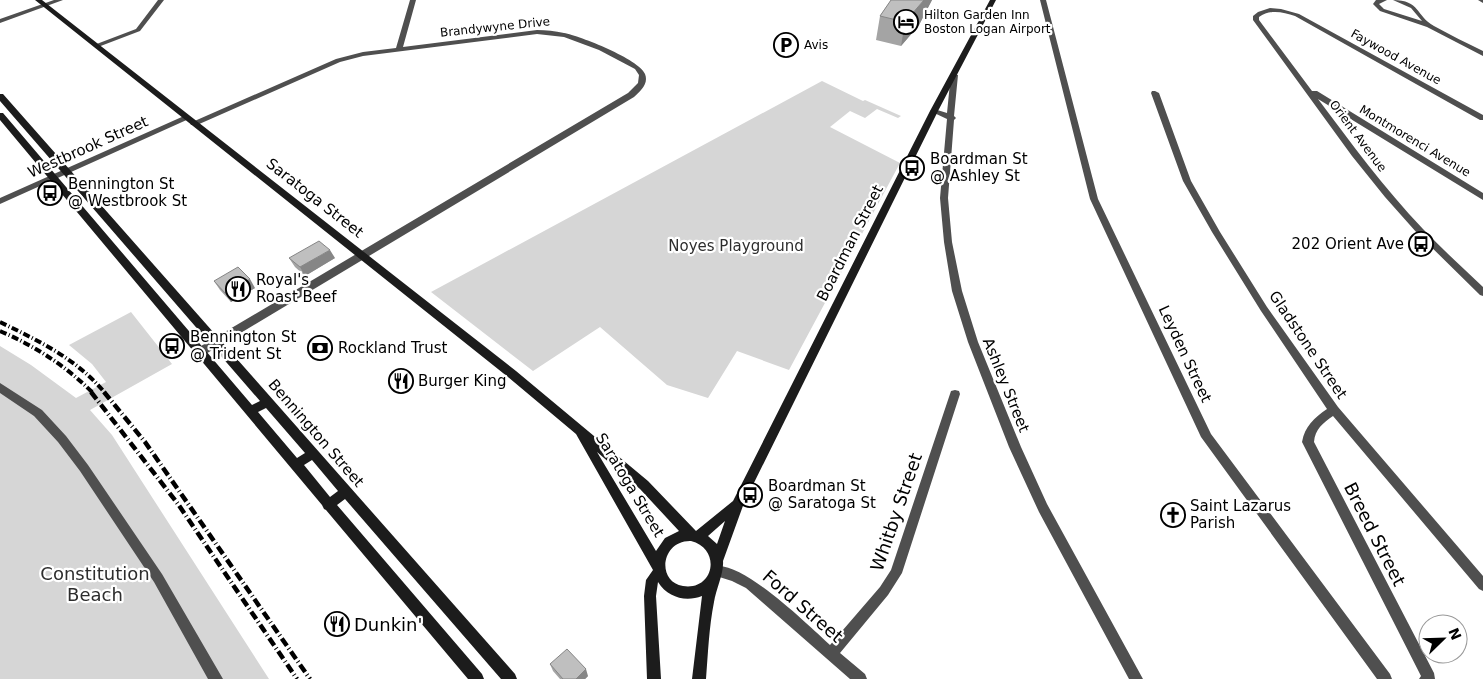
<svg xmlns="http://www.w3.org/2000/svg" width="1483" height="679" viewBox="0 0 1483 679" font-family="'DejaVu Sans',sans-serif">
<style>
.green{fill:#d6d6d6}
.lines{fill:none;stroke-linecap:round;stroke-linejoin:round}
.minor{fill:#4f4f4f;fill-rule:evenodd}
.tertiary{fill:#4f4f4f;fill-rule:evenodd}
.secondary{fill:#1c1c1c;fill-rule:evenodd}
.rail-far1{stroke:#000;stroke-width:4;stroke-dasharray:7 2.5 1 2.5;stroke-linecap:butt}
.rail{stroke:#000;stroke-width:4.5;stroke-dasharray:9 3 1 3;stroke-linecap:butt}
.wall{fill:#a4a4a4}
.shaded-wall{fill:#868686}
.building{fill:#bfbfbf;stroke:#868686}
.labels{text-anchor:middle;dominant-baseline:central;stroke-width:4.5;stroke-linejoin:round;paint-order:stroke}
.far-poi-label{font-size:12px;fill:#000;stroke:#fff;text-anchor:start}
.far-street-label{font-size:12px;fill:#000;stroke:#fff}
.street-label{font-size:15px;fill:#000;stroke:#fff}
.poi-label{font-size:15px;fill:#000;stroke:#fff;text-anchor:start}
.park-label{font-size:15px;fill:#2d2d2d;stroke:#fff}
.near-street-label{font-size:18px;fill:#000;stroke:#fff}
.near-park-label{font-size:18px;fill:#2d2d2d;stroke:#fff}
.near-poi-label{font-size:18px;fill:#000;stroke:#fff;text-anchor:start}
</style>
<rect width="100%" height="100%" fill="#fff"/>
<path class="green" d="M822 81 863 101 865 100 901 116 898 118 877 109 865 118 850 111 830 127 900 163 789 370 737 351 708 398 667 385 600 327 533 371 431 292Z
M131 312 172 364 90 410 112 435 269 679H0V346L31 365 76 398 106 382 92 364 69 345Z"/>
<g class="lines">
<path class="minor" d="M54 0H63L0 23V19Z
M158 0H164L140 31 98 47H94V45L136 29Z
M410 0H416L403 47 537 30C546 30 555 31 564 33 580 36 639 59 645 74 649 84 640 91 634 97L204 355H196L195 352 196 349 628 93 638 83 639 75 635 69 599 50 564 37 537 34 363 56 340 62 197 125H191L190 123 336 59 363 52 396 48Z
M1040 0H1046L1098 199 1211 434 1390 674 1392 679H1377L1201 437 1090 199Z
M1376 0H1387L1379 4 1384 9 1422 21 1411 8 1393 0C1420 0 1416 16 1434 26 1450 35 1467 43 1483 51V56L1427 27 1380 11 1373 4Z
M1270 8 1281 9 1299 14 1483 115V120H1480L1295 16C1283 12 1270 9 1259 17V20L1312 91H1317L1483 193V200L1318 99C1351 143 1384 188 1423 229 1442 249 1463 268 1483 287V296L1480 295 1417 233 1385 197 1352 156 1253 20V16L1258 12Z
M951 73 958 75 954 116 956 118 954 120 948 198 952 242 962 291 978 342 1021 447 1047 504 1143 679H1129L1039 512 1009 447 968 342 952 291 944 242 940 198 947 119 930 111 934 109 947 113Z
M1152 91H1155L1159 93 1191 181 1220 232 1267 307 1338 407 1483 576V591L1479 589 1333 416C1323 423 1315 429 1314 442L1434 673 1435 679H1419L1421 676 1302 442C1305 426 1314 418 1327 409L1261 311 1212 232 1183 181 1151 93Z
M184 116H187L191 118 0 204V198Z
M0 383 42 410 66 436 88 465 162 574 223 679H208L154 582 80 471 58 442 34 416 0 393Z
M955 390 959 391 960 394 902 573 888 595 840 653 865 674 867 679H850L746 588 732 581 713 575 711 571 713 567C739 557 810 627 830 645L880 587 891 570 950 394 951 391Z"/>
<path class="tertiary" d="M1478 0H1483V3Z"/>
<path class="secondary" d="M35 0H42L516 371 648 481 696 531 733 501 930 111 990 0H996L938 111 744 503 723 561C724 573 716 589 714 602 709 627 708 654 706 679H692L702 596C686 602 668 598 658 582L656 596 661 679H647L644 596 646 580 653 570 576 434 508 377ZM597 452 640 489 679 531 665 538 656 551ZM725 521 717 544 708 536ZM691 541C722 549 714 591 683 586 656 582 661 540 691 541Z
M0 94H3L515 674 517 679H501L345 499 337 505 482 674 484 679H468L326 510 324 509 322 505 0 120V113H3L252 405 260 401 0 101ZM266 408 305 453 297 458 258 412ZM312 460 338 491 330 497 304 465Z"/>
<path class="rail-far1" d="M0 322C39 341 77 359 105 393
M0 331C35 346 66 366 93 393"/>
<path class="rail" d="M91 392 178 504 297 679
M104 392 145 442 310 679"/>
</g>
<path class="wall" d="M891 0H932L919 25 901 46 876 40 880 16Z
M289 258H335L305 276 295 267Z
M214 281 255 288 231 302 220 290Z
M550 664 588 676 585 679H560L553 671Z"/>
<path class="shaded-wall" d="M924 0H932L919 25 901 46 905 22Z
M330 250 335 258 305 276 300 267Z
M250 279 255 288 231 302 225 293Z
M586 669 588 676 585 679H576Z"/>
<path class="building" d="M891 0H924L905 22 880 16Z
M319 241 330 250 300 267 289 258Z
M238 267 250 279 225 293 214 281Z
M567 649 586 669 576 679H563L550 664Z"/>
<defs>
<symbol id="hotel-ring" viewBox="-11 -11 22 22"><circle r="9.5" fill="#fff" stroke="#000" stroke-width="1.5"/><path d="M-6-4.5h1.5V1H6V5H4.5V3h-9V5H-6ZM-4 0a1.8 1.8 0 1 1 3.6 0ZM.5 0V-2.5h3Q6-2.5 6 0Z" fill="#000"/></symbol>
<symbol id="parking-ring" viewBox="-11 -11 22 22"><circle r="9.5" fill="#fff" stroke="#000" stroke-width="1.5"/><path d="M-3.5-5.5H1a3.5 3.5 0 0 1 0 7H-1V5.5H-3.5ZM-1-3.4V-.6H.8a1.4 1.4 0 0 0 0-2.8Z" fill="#000"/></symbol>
<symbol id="bus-ring" viewBox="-11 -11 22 22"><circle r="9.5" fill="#fff" stroke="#000" stroke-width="1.5"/><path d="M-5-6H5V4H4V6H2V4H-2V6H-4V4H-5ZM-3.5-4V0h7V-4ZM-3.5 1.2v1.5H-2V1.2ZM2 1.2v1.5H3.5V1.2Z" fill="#000"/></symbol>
<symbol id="restaurant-ring" viewBox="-11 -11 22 22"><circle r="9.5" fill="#fff" stroke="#000" stroke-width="1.5"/><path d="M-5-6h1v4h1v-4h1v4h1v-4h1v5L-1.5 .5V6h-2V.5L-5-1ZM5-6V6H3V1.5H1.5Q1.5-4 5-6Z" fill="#000"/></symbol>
<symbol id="bank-ring" viewBox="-11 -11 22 22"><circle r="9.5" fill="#fff" stroke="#000" stroke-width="1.5"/><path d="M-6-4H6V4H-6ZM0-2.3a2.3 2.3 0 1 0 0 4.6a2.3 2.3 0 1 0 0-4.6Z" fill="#000"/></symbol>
<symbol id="church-ring" viewBox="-11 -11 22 22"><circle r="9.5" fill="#fff" stroke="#000" stroke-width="1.5"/><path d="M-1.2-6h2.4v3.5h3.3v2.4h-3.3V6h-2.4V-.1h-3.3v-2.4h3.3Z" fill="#000"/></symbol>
</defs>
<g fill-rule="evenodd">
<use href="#hotel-ring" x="892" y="8" width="28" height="28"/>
<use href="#parking-ring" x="772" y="31" width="28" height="28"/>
<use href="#bus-ring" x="898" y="154" width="28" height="28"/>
<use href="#bus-ring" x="36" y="179" width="28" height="28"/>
<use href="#bus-ring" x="1407" y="230" width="28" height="28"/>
<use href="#restaurant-ring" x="224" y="275" width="28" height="28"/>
<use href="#bus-ring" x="158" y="332" width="28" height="28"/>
<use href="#bank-ring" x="306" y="334" width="28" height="28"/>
<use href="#restaurant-ring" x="387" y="367" width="28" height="28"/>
<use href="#bus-ring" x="736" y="481" width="28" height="28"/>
<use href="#church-ring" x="1159" y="501" width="28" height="28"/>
<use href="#restaurant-ring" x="323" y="610" width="28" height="28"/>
</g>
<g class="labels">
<g class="far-poi-label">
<text x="924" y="15">Hilton Garden Inn<tspan x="924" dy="14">Boston Logan Airport</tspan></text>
<text x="804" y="45">Avis</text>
</g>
<g class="far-street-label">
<text transform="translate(495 27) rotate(-6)">Brandywyne Drive</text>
<text transform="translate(1396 57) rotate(29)">Faywood Avenue</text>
<text transform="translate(1358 136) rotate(53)">Orient Avenue</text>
<text transform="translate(1415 141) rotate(31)">Montmorenci Avenue</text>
</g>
<g class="street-label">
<text transform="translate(88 147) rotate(-24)">Westbrook Street</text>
<text transform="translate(315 198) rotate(38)">Saratoga Street</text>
<text transform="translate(850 243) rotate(-63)">Boardman Street</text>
<text transform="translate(1308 345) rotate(56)">Gladstone Street</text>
<text transform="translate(1185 354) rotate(65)">Leyden Street</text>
<text transform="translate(1006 385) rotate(68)">Ashley Street</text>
<text transform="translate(316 433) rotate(49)">Bennington Street</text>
<text transform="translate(630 485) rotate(59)">Saratoga Street</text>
</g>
<g class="poi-label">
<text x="930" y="159">Boardman St<tspan x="930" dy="17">@ Ashley St</tspan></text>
<text x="68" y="184">Bennington St<tspan x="68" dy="17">@ Westbrook St</tspan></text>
<text x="1404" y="244" text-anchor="end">202 Orient Ave</text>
<text x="256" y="280">Royal's<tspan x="256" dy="17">Roast Beef</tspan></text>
<text x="190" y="337">Bennington St<tspan x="190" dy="17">@ Trident St</tspan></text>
<text x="338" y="348">Rockland Trust</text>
<text x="418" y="381">Burger King</text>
<text x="768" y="486">Boardman St<tspan x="768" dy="17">@ Saratoga St</tspan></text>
<text x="1190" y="506">Saint Lazarus<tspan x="1190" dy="17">Parish</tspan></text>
</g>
<g class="park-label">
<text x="736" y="246">Noyes Playground</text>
</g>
<g class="near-street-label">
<text transform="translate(896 512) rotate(-71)">Whitby Street</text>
<text transform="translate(1375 534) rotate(63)">Breed Street</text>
<text transform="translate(803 606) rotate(41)">Ford Street</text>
</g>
<g class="near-park-label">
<text x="95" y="573">Constitution<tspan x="95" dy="21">Beach</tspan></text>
</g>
<g class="near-poi-label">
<text x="354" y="624">Dunkin'</text>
</g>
</g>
<g transform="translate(1443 639) rotate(67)"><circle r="24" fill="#ffffff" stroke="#999999"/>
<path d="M0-4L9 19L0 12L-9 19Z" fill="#000000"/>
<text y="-8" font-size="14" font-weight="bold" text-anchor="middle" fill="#000000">N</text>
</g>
</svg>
